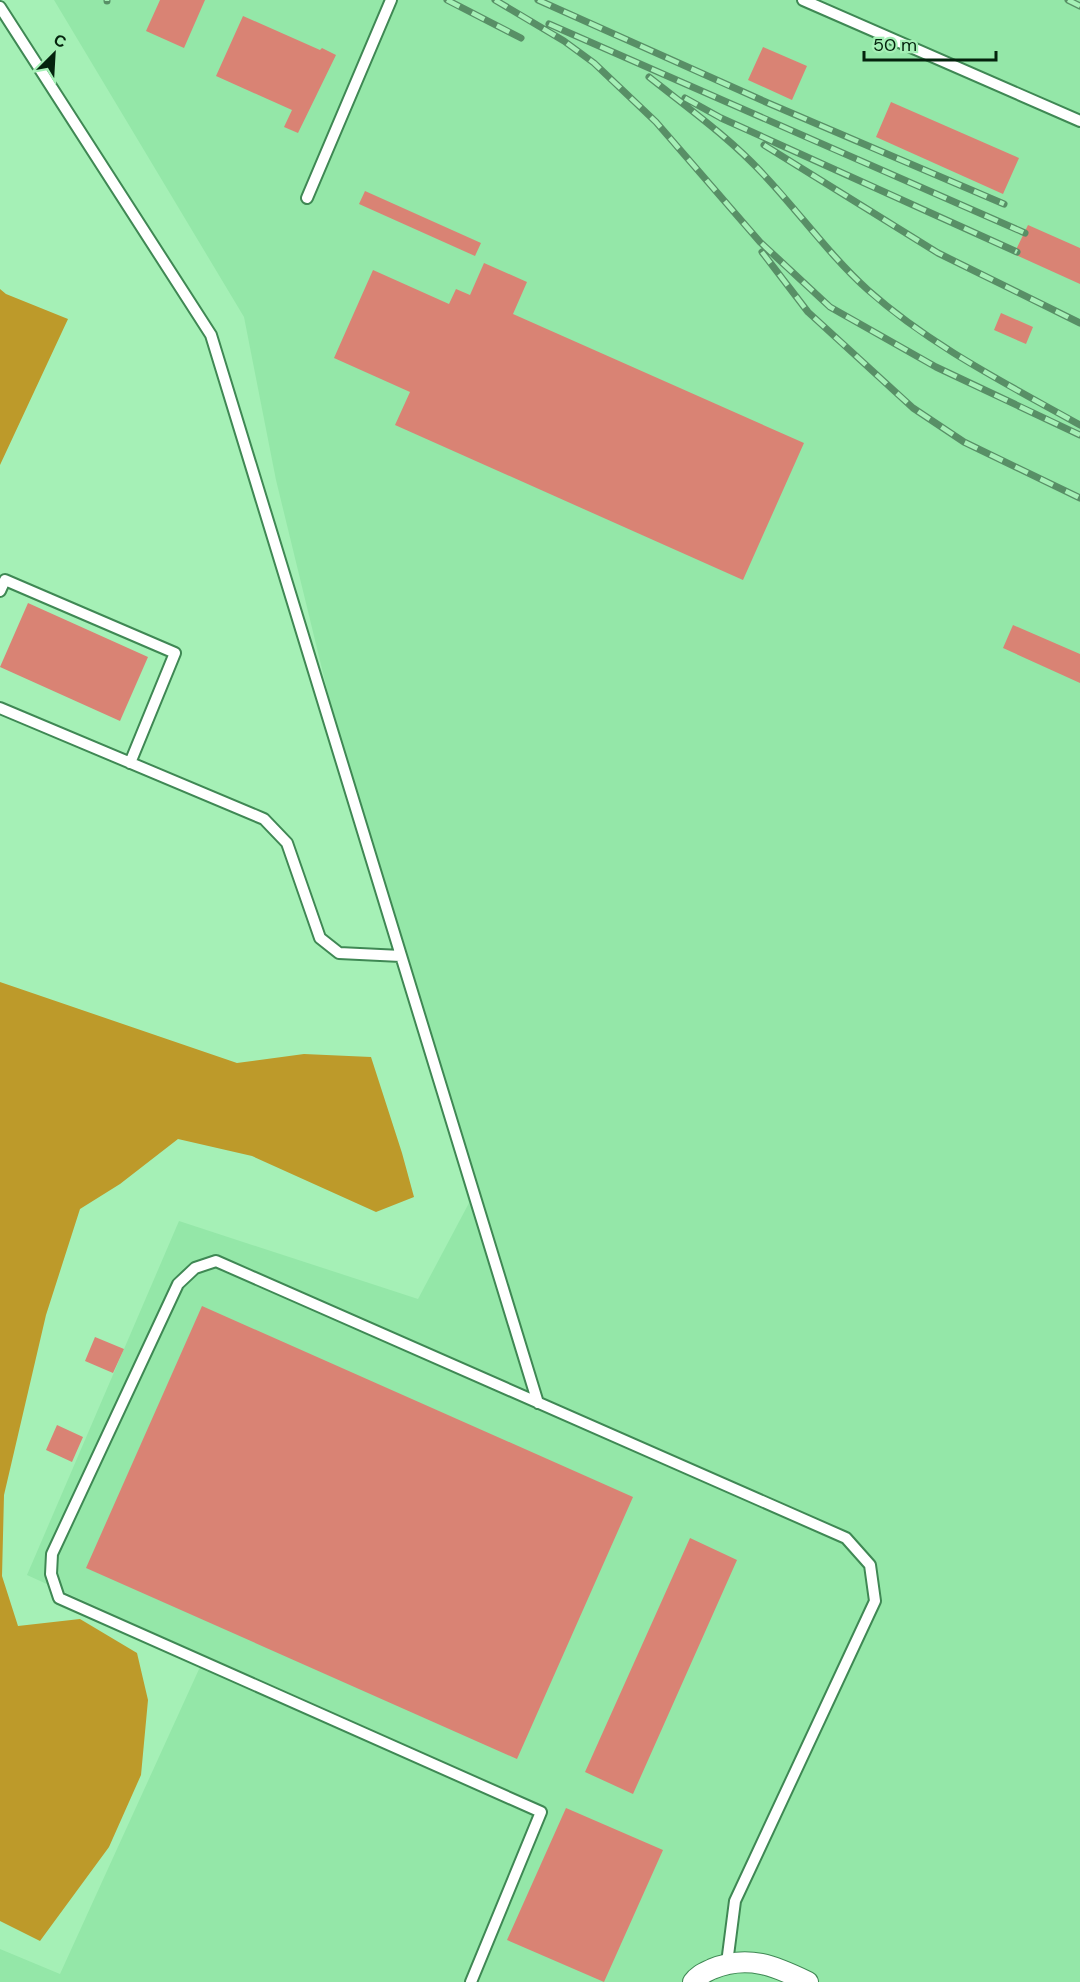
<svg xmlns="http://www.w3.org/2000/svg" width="1080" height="1982" viewBox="0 0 1080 1982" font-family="'DM Sans',sans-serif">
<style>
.built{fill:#94e7a8}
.forest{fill:#bd9a2a}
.building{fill:#d98374}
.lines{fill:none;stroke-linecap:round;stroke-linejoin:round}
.lane-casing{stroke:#3f8854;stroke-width:14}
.street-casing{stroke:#3f8854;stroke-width:22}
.lane{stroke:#fff;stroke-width:10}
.street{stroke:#fff;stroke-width:20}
.rail-casing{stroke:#588f66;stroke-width:7}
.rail{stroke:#a5f0b6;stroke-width:4.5;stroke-dasharray:14;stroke-linecap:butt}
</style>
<rect width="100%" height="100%" fill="#a5f0b6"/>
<path class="built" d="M54 0H1080V1982H0V1949L60 1974 205 1656 27 1575 179 1221 418 1299 469 1203 352 792 276 480 244 317Z"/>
<path class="forest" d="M0 289 6 294 68 319 0 465Z
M0 982 237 1063 304 1054 371 1057 402 1153 414 1197 376 1212 252 1156 178 1139 120 1184 80 1209 46 1315 4 1495 2 1576 18 1626 80 1619 137 1653 148 1700 141 1775 109 1847 40 1941 0 1921Z"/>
<path class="building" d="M160 0H205L184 48 146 31Z
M243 16 320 50 322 48 336 55 298 133 284 127 292 110 216 76Z
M763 47 807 66 792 100 748 80Z
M891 102 1019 158 1003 194 876 137Z
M365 191 481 243 475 256 359 204Z
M1028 225 1080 248V284L1014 254Z
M484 263 527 282 513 314 804 443 743 580 395 425 410 392 334 358 373 270 449 304 456 289 470 295Z
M1001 313 1033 327 1026 344 994 330Z
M28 603 148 657 120 721 0 667Z
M1013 625 1080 654V683L1003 648Z
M202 1306 633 1497 517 1759 86 1568Z
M95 1337 124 1349 113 1373 85 1361Z
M57 1425 83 1437 72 1462 46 1450Z
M690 1538 737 1560 633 1794 585 1772Z
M566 1808 663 1850 604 1982 507 1940Z"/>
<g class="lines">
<defs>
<path id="lane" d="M803 0 1080 121
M0 7 211 335 538 1403
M307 198 391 0
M0 591 5 580 175 653 130 763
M0 708 264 819 287 843 320 938 339 953 401 956
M471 1982 541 1812 59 1598 51 1574 52 1554 178 1284 195 1268 216 1261 846 1538 870 1565 875 1601 735 1901 727 1963"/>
<path id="street" d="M693 1982C698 1975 704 1973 712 1969 748 1954 775 1966 808 1982"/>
</defs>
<use href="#lane" class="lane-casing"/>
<use href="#street" class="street-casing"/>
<use href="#lane" class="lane"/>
<use href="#street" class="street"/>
<defs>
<path id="rail" d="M107 0V1
M447 0 521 38
M495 0 564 41 594 63 656 122 760 242 830 307 936 367 1080 435
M538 0 768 103 1004 204
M1068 0 1080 6
M549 24 1025 233
M649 77C688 108 730 138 764 175 799 212 830 256 868 290 931 346 1007 384 1080 425
M685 98 721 118 1017 252
M764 145 938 253 1080 323
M762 252 808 312 913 408 964 442 1080 498"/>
</defs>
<use href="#rail" class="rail-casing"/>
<use href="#rail" class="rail"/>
</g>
<g transform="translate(54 54) rotate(24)" stroke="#a5f0b6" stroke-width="4.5" paint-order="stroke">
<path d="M0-4.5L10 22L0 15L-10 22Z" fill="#04230d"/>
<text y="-9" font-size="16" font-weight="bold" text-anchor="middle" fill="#04230d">С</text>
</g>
<path d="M864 51v9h132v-9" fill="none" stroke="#04230d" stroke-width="3"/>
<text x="873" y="51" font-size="18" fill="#04230d" stroke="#a5f0b6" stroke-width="4.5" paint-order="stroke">50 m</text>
</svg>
